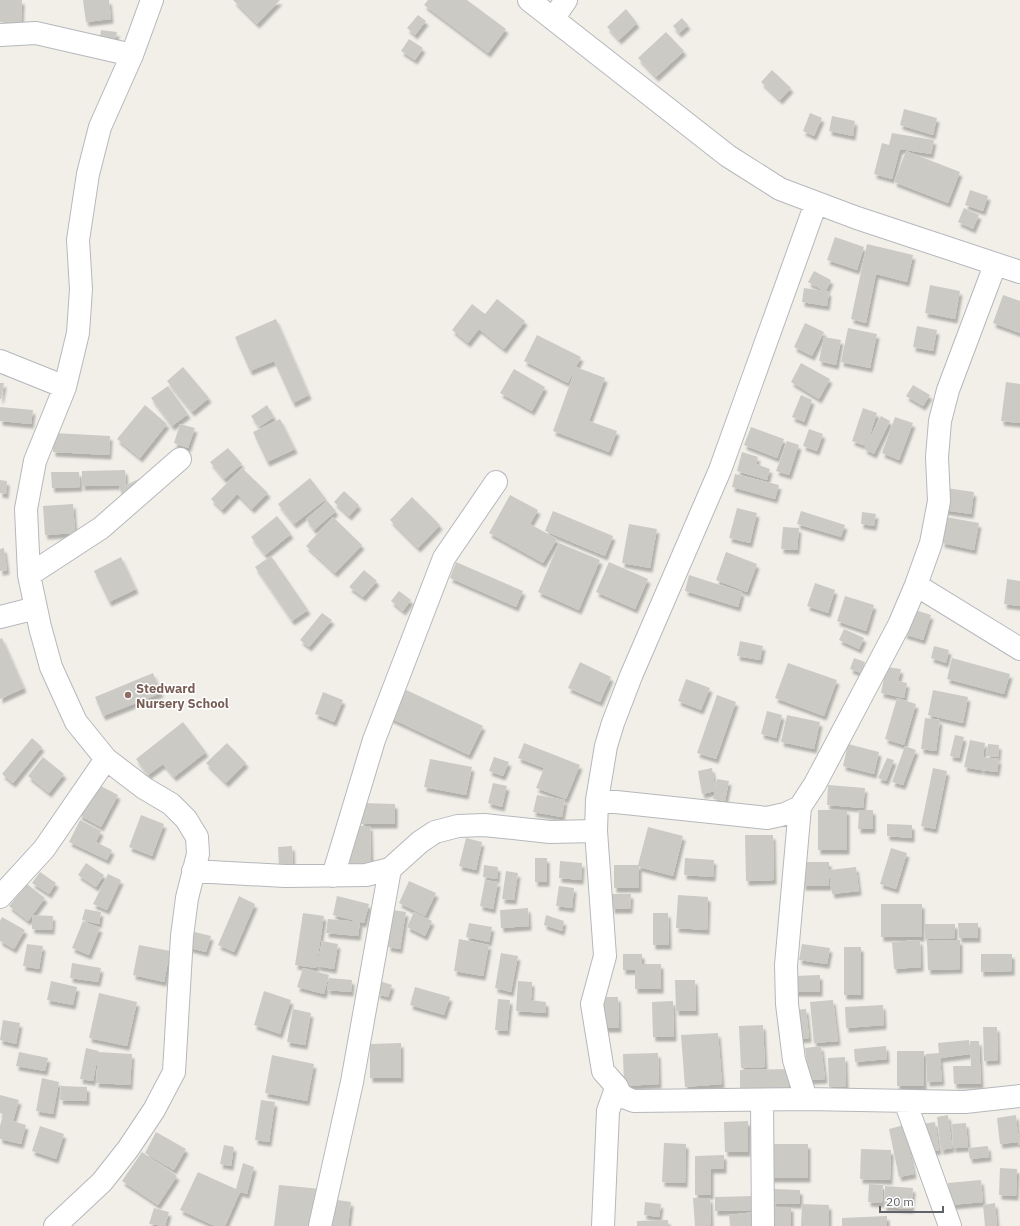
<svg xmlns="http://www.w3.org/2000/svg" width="1020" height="1226" viewBox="0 0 1020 1226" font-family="'IBM Plex Sans',sans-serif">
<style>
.building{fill:#cccac5;filter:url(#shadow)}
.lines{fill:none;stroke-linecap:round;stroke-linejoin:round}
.minor-casing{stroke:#b5b8bc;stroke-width:24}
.minor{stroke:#fff;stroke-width:22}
.education-dot{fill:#8d6e63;stroke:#fff;stroke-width:1.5}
.labels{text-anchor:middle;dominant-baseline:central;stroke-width:3;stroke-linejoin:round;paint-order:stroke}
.education-label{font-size:13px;font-weight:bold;fill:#785e54;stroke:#fff;text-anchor:start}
</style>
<defs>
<filter id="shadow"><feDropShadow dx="2.5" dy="4.5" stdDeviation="1" flood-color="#0004"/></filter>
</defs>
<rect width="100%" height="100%" fill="#f1efe8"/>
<path class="building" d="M0 0H22L21 23 0 22Z
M83 0H109L111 19 86 22Z
M233 0H280L257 24Z
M428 0H467L506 29 488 53 424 5Z
M626 9 637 23 619 40 607 27Z
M418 15 426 21 415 35 407 28Z
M682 18 688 25 679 33 673 26Z
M101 30 117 32 114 45 99 43Z
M666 32 684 51 656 77 638 58Z
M409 39 423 48 415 60 401 51Z
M772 70 791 88 780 100 761 82Z
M904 109 937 118 933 135 900 125Z
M810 113 822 118 814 136 803 131Z
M832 116 855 121 853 136 829 131Z
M892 133 934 140 931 154 900 149 892 179 874 174 882 143 889 145Z
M906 151 960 172 948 203 894 182Z
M970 190 988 196 983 211 965 205Z
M964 208 979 215 973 229 958 222Z
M835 237 864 247 857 270 827 260Z
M867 244 913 255 907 282 876 274 866 323 851 319Z
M814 271 831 280 826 291 829 292 827 306 802 302 804 288 824 291 808 282Z
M930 285 960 291 955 319 925 313Z
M1003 295 1020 301V333L993 323Z
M497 299 525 321 504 349 479 329 468 343 452 330 472 304 485 314Z
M276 319 309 395 293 403 274 361 250 371 235 337Z
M805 323 824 332 812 356 794 347Z
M917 326 937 330 933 351 913 347Z
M848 328 877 334 870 368 841 362Z
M537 335 581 357 568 383 524 361Z
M824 337 841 340 836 365 819 361Z
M801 363 830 379 819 399 791 382Z
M183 367 209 398 192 412 167 381Z
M576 367 605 378 589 421 617 431 609 452 553 431Z
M514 369 545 387 532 411 500 393Z
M1006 382 1020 384V423L1001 421Z
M0 383H4L1 399H0Z
M913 385 930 395 923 406 906 396Z
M168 386 188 414 172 426 151 398Z
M801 395 812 400 804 422 792 417Z
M145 405 167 424 140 458 117 439Z
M267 405 274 417 259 427 251 416Z
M0 407 33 410 31 424 0 421Z
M863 408 877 413 868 441 881 416 890 421 874 454 864 449 866 446 852 441Z
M895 417 913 423 899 460 882 453Z
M280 419 295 449 267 462 253 432Z
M180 424 195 428 188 448 174 443Z
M751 427 784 439 777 458 744 445Z
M809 429 823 434 817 451 803 446Z
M54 433 110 436 109 455 53 452Z
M787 441 799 445 789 475 776 471Z
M228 448 242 464 224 479 210 462Z
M742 452 758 457 756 464 770 469 767 480 737 471Z
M242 468 268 493 252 509 237 494 222 510 211 499Z
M125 470 126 485 141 478 125 502 119 487 126 485 82 486V471Z
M51 472H79L80 487 52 488Z
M735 474 779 485 775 499 732 487Z
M310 478 326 499 294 524 278 504Z
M0 480 7 481 6 494 0 493Z
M946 488 974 492 971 514 943 510Z
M344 491 359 505 349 516 334 502Z
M510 495 538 510 530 524 557 539 543 563 489 533Z
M412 497 440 525 418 548 390 520Z
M327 501 336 511 314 530 306 519Z
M73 504 75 533 45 535 43 506Z
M737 508 757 513 750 543 729 538Z
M553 511 613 536 605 556 545 531Z
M801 511 845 525 841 537 797 524Z
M862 512 876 514 874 526 861 524Z
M277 516 291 534 265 555 251 537Z
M333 517 362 545 335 573 306 546Z
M946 517 979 523 974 550 942 543Z
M629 524 657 529 650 568 622 563Z
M783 527 799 528 797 550 781 549Z
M559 543 600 560 579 610 538 592Z
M4 548 7 570 0 571V549Z
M726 552 757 564 747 592 716 580Z
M271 556 308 610 292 621 255 567Z
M121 557 136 589 109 602 94 571Z
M456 562 523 591 516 607 450 578Z
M609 562 648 579 635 609 596 592Z
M364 570 377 581 363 597 349 587Z
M689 575 742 592 738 607 685 591Z
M1007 579 1020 581V606L1004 604Z
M815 583 835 590 828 613 807 606Z
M399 591 411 600 403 611 391 601Z
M845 596 874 605 866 631 837 621Z
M912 609 931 615 923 640 904 634Z
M322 613 332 620 309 647 300 640Z
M844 629 864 638 859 649 839 640Z
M2 638 24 688 0 699V639Z
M740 641 763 646 760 660 737 656Z
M934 646 949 650 946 663 931 658Z
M854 658 865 662 861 673 850 669Z
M952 658 1010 674 1004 694 947 679Z
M580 662 611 677 600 702 568 688Z
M788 663 837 680 824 716 775 698Z
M886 667 901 669 898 681 907 683 904 698 881 693Z
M153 673 161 693 103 716 95 697Z
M686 679 710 688 701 710 678 701Z
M402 688 483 726 469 755 388 717Z
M933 690 968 697 963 723 928 715Z
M323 692 343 700 334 722 315 714Z
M717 695 736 702 716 759 697 753Z
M897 698 916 704 904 745 885 739Z
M767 711 782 715 776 738 761 734Z
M787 715 820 722 814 749 781 742Z
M925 718 940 720 936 751 921 749Z
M183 722 206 752 174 777 163 764 148 775 136 759Z
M955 735 964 737 959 758 950 756Z
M32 738 42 747 13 783 2 774Z
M970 740 985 743 983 757 999 759 997 772 981 770 982 759 980 770 964 767Z
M227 743 246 763 226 783 206 763Z
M524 743 580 765 566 799 536 788 544 768 518 758Z
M848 744 879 752 874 774 843 766Z
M988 744 999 745 998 757 986 756Z
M905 746 916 750 903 785 892 782Z
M43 757 64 774 49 793 28 776Z
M494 757 509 762 503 776 489 771Z
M887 758 894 760 886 781 878 778Z
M430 759 472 767 466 795 424 787Z
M712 768 715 788 717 779 729 781 725 801 713 799 715 791 702 794 698 771Z
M933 768 947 771 935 829 921 826Z
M95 783 118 795 101 827 79 815Z
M493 783 507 786 502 807 488 803Z
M828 785 865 788 863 808 827 805Z
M537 795 565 800 562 817 533 812Z
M362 803 395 804V824H361Z
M818 810H847V850H818Z
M859 810H873V829H858Z
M141 815 164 824 152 856 129 847Z
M80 820 101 831 96 842 112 850 107 860 69 842Z
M887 824 912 825V838L887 836Z
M350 826H370L371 863 350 864Z
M648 827 683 836 673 876 639 867V888H614V865H638Z
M745 835H773L774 880 746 881Z
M466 838 482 842 476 870 459 866Z
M292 846 293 866 279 867 278 847Z
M891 848 907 853 896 889 880 884Z
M535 858H547V882H535Z
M685 858 714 860 713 877 684 875Z
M560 861 582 863 581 880 559 878Z
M803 862H829V870L856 867 859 891 832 894 829 872V886H803Z
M86 863 104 875 96 887 78 875Z
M484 865 498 867 497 879 483 877Z
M506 871 518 873 514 900 502 899Z
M40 872 56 883 49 894 32 883Z
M108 874 121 880 107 910 93 904Z
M485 880 498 882 493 909 480 906Z
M409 881 436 893 425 916 399 903Z
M27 884 45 898 28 921 9 906Z
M559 886 574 888 572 908 556 906Z
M612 894H631L630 909H612Z
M678 895 708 897 707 930 676 928Z
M239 896 255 904 234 952 218 945Z
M337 896 369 904 364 923 333 915Z
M881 904H922V937H881Z
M528 908 529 926 501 928 500 910Z
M85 909 101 912 99 924 82 920Z
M393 910 406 912 400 949 388 947Z
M414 912 432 921 425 936 407 927Z
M303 913 324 916 316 968 295 965Z
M653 913H668L669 945H653Z
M32 915 53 916 52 930 32 929Z
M546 915 564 921 562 931 544 925Z
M2 917 25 930 14 949 0 941V921Z
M328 919 360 922 358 936 326 933Z
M83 921 100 928 89 955 72 948Z
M469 923 492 927 489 942 466 937Z
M958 923H978V938H959Z
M924 924H955V938L925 939Z
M191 931 211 936 206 952 186 947Z
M459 939 489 945 483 976 454 971Z
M920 940 921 967 894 969 892 942Z
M960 940V969L928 970 927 941Z
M322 941 338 944 334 969 317 966Z
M27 944 43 946 39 969 23 966Z
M802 944 830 948 827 964 799 960Z
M139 945 170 951 164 982 133 975Z
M844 947H861V995H844Z
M501 953 518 956 511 992 495 988Z
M623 954H642V964H661V989H635V970H623Z
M981 954H1012V971L981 972Z
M72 963 101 968 98 982 70 978Z
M303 968 329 975 324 994 297 987Z
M820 975V992H792V976Z
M329 978 352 980 351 992 327 990Z
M675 980H695L696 1011H676Z
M51 981 77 987 73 1005 47 1000Z
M380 981 392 985 388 997 377 994Z
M518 981 532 982 531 1000 546 1002V1013L516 1011Z
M415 987 450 997 444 1015 410 1005Z
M264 991 291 1000 280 1034 254 1025Z
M99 993 137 1002 127 1046 89 1038Z
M599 997H618L619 1028H599Z
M498 999 510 1000 507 1031 495 1030Z
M833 1000 838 1041 814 1043 810 1002Z
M673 1001 674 1037H653L652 1002Z
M883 1005 884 1025 846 1028 845 1007Z
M293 1009 311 1013 305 1045 287 1042Z
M806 1009 809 1038 797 1039 794 1010Z
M3 1020 20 1023 16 1044 0 1040Z
M763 1025 765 1067 741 1068 739 1026Z
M983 1027H997L998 1060 984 1061Z
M718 1033 722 1084 685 1087 681 1035Z
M969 1040 970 1054 940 1058 942 1081 927 1082 926 1054 939 1053 938 1043Z
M970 1041H979L981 1084H954L953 1066H971Z
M401 1043V1078H370V1044Z
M821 1046 825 1079 809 1080 805 1048Z
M886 1046 887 1059 855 1062 854 1049Z
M86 1048 99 1051 98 1052 132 1054 130 1085 96 1083 98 1055 93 1081 80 1079Z
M897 1051H924V1086H897Z
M19 1052 48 1058 45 1071 16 1066Z
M658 1053 659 1084 624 1086 623 1054Z
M272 1055 314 1064 307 1101 265 1093Z
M845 1057 846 1087H829L828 1058Z
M789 1069V1092L740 1093V1070Z
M42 1078 59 1082 53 1114 36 1111Z
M61 1086 87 1087V1101L60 1100Z
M0 1095 19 1100 13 1121 26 1125 21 1144 0 1139V1126L3 1114 0 1113Z
M261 1100 275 1102 269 1142 255 1140Z
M948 1115 952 1148 941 1150 937 1117Z
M1016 1115 1018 1137 1020 1129V1145L1018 1144V1142L1000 1144 997 1118Z
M748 1121V1152H725L724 1122Z
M935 1122 939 1150 925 1152 922 1124Z
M966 1123 968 1147 953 1148 952 1124Z
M904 1125 914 1174 899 1177 889 1129Z
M40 1126 64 1134 56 1159 32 1151Z
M156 1132 186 1149 174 1170 145 1153Z
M664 1143 686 1144 685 1183 662 1182Z
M768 1144H808V1178H768Z
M224 1145 234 1147 231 1166 220 1164Z
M988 1146 989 1157 970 1159 968 1148Z
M861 1149 891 1150 890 1180 860 1179Z
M142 1152 177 1176 158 1205 122 1181Z
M724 1155V1169H711V1195H695V1156Z
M243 1163 254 1167 247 1194 240 1192 225 1226H215L180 1210 198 1172 236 1189Z
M1000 1168 1017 1169 1016 1196 999 1195Z
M981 1180 983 1202 951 1205 948 1183Z
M869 1184 883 1185 882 1203 868 1202Z
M279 1185 321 1189 317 1226H274Z
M885 1186 913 1188 911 1209 884 1207Z
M773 1189 800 1190V1204L772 1203Z
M754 1196V1210L715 1211V1197Z
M693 1198H710L711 1225 695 1226Z
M331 1199 351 1202 348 1226H327Z
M645 1202 661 1204 659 1217 644 1215Z
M995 1203 997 1226H985L983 1205Z
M802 1204 829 1205V1226H801Z
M773 1207H791V1226H773Z
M154 1208 169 1212 165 1226 149 1224Z
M755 1212 756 1225 730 1226 729 1215Z
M887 1216V1226H842V1218Z
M668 1220V1226H637V1221Z"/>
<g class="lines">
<defs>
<path id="minor" d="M529 0 728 156 780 189 857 218 1020 272
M553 19 566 0
M0 35 36 33 132 55
M816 203 720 470 631 676 613 723 606 746 597 800 596 831 605 956 592 1004 603 1071 617 1087 620 1094 626 1098 634 1101 806 1099 965 1102 1020 1096
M0 361 65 387
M29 575 101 528 180 459
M916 585 1020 649
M0 617 36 608
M597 800 767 818 785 814 800 807 815 784 899 625 916 585 931 543 939 501 937 457 940 421 948 390 995 265
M800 807 786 965 787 1004 794 1060 806 1099
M193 871 285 876 366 875 390 869 420 842 435 832 458 826 484 825 550 832 596 831
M333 876 374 740 444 558 496 482
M0 897 44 849 106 759
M762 1100 763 1226
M905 1101 950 1226
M55 1226 102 1182 128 1149 154 1110 174 1072 182 936 187 898 198 854 197 837 186 819 171 804 144 788 106 759 76 722 51 667 40 627 29 575 26 509 35 461 65 387 78 333 81 289 78 240 88 174 100 127 132 55 152 0
M320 1226 352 1082 390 869
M603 1226 608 1111 614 1094H620"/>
</defs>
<use href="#minor" class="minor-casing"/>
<use href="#minor" class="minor"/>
</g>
<circle class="education-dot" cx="128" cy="695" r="4"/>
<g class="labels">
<g class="education-label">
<text x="136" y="688">Stedward<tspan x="136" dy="15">Nursery School</tspan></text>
</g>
</g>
<path d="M880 1206v6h63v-6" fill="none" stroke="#5f6368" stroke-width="2"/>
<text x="886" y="1206" font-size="12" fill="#5f6368" stroke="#ffffff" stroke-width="3" paint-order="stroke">20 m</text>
</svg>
